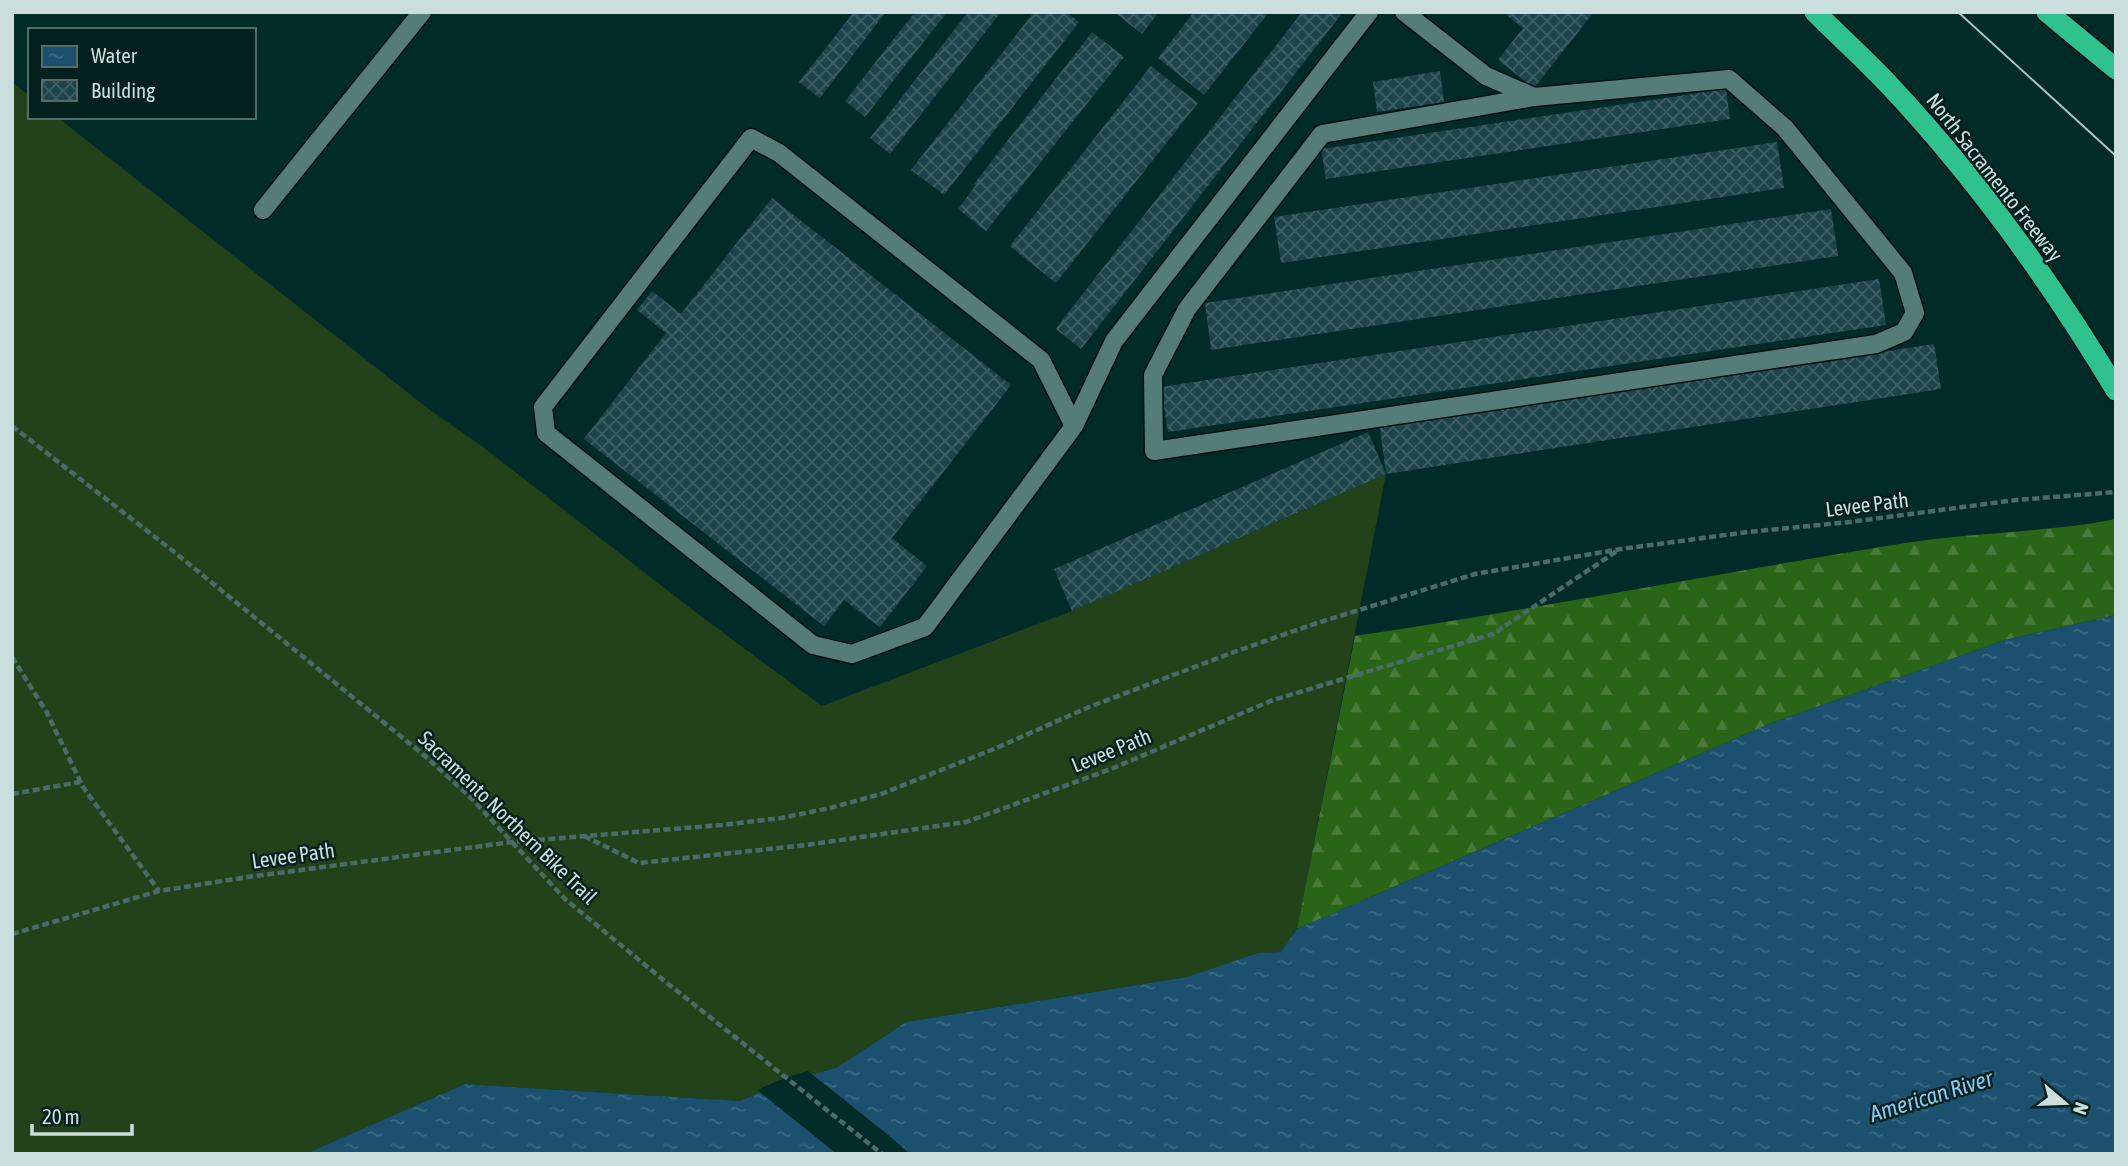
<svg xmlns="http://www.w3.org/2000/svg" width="2128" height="1166" viewBox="0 0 2128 1166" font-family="'Asap Condensed',sans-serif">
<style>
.grass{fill:#22421a}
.forest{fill:url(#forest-firs)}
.water{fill:url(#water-ripples)}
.pier{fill:#002b28}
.building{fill:url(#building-cross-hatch)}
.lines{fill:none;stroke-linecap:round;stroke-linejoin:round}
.service-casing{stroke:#00110f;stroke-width:21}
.motorway-casing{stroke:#00110f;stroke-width:24}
.path{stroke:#496c6a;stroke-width:4.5;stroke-dasharray:7 3.5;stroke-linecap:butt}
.service{stroke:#547c78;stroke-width:18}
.motorway{stroke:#30c28e;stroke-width:21}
.tram{stroke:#acc4c2;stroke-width:2}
.labels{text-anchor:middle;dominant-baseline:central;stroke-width:5;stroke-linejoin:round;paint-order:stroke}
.street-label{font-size:21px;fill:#cadfdd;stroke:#02201e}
.water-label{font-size:23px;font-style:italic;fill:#84c9f4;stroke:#02201e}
</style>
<defs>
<pattern id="forest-firs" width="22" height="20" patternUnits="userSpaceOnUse" patternTransform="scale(1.75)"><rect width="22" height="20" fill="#2a6417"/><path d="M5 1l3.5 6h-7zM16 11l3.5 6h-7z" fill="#487a38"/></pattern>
<pattern id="water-ripples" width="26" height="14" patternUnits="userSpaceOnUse" patternTransform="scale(1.75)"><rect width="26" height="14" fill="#1b516f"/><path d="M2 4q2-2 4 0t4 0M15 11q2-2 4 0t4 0" fill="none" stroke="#3b6a83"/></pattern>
<pattern id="building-cross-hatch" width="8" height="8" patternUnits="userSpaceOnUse" patternTransform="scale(1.75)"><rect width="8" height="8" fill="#1e444b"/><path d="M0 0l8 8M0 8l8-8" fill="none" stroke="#3d5f64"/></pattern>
</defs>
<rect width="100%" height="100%" fill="#002b28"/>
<path class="grass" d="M12 82 30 96V117H57L430 410 483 447 694 611 822 706 1072 611 1386 474 1297 929 1281 952 1258 953 1187 977 906 1022 836 1068 786 1081 740 1101 465 1084 305 1154H12Z"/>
<path class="forest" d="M2116 519V615L2005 640 1769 724 1297 929 1355 636C1537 609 1718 573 1899 544 1971 532 2045 533 2116 519Z"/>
<path class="water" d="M2116 615V1154H305L465 1084 740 1101 786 1081 836 1068 906 1022 1187 977 1258 953 1281 952 1297 929 1769 724 2005 640Z"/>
<path class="pier" d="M808 1071 887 1134 910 1154H837L757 1090 784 1078Z"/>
<path class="building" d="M854 12H886L820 98 799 82Z
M915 12H947L865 117 845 101Z
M968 12H1001L890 154 870 138Z
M1034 12H1066L1079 22 944 195 911 170Z
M1114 12H1159L1142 34Z
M1194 12H1269L1204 95 1158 58Z
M1302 12H1343L1081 349 1056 329 1057 327Z
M1503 12H1594L1534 88 1498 60 1523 28Z
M1092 32 1124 57 986 231 958 209 976 185 974 184Z
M1151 66 1198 103 1056 283 1010 246Z
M1440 71 1444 102 1377 112 1373 82Z
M1726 89 1730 119 1326 179 1321 149Z
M1777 142 1784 188 1281 263 1274 217Z
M772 198 1011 385 892 538 927 566 880 627 844 600 824 626 584 439 666 333 637 310 652 291 681 314Z
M1831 209 1838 256 1211 350 1205 303Z
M1879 279 1886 325 1168 432 1161 387Z
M1934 344 1941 389 1386 474 1072 611 1054 569 1368 432 1386 474 1380 428Z"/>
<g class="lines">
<defs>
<path id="service" d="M1404 12 1486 76 1534 97 1729 79 1785 128 1903 273 1915 313 1904 332 1876 344 1154 451 1153 375 1187 309 1322 134 1534 97
M263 210 422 12
M1074 426 1041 360 779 153 751 138 543 407 546 433 813 645 852 654 925 627 1074 426 1114 341 1369 12"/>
<path id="motorway" d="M1815 12C1840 37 1867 61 1891 87 1977 179 2051 282 2116 390
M2047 12 2116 69"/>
</defs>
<use href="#service" class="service-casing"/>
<use href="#motorway" class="motorway-casing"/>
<path class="path" d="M12 426 173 551 425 756 469 796 565 899 667 983 882 1154
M12 657 47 713 83 787 159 891
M12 794 80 782
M584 836 639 863 806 845 966 822 1111 769 1273 700 1493 634 1617 551
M12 934 159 891 248 877 512 842 722 825 781 818 830 808 881 794 994 749 1089 707 1234 652 1314 624 1475 574 1621 549 1748 532 1850 522 2016 500 2116 492"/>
<use href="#service" class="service"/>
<use href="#motorway" class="motorway"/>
<path class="tram" d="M1958 12 2116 156"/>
</g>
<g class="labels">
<g class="street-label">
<text transform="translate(1995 177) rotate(52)">North Sacramento Freeway</text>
<text transform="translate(1867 504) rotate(-7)">Levee Path</text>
<text transform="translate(1111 750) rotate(-22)">Levee Path</text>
<text transform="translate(508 817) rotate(44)">Sacramento Northern Bike Trail</text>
<text transform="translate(293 855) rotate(-8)">Levee Path</text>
</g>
<g class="water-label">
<text transform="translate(1931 1096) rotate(-17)">American River</text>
</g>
</g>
<rect width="2128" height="1166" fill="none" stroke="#cadfdd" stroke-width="28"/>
<rect x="28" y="28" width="228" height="91" fill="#02201e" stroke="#526c6a" stroke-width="2"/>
<rect x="42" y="46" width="35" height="21" fill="url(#water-ripples)" stroke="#526c6a" stroke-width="2"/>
<text x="91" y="63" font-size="21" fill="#cadfdd">Water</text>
<rect x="42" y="80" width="35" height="21" fill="url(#building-cross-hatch)" stroke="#526c6a" stroke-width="2"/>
<text x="91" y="98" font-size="21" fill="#cadfdd">Building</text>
<g transform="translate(2065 1103) rotate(109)" stroke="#02201e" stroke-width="5" paint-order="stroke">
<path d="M0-5L12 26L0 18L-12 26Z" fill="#cadfdd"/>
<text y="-10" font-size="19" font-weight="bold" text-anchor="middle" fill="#cadfdd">N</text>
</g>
<path d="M32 1124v10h100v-10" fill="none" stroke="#cadfdd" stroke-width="3.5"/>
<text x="42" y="1124" font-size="21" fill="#cadfdd" stroke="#02201e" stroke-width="5" paint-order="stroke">20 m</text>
</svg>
